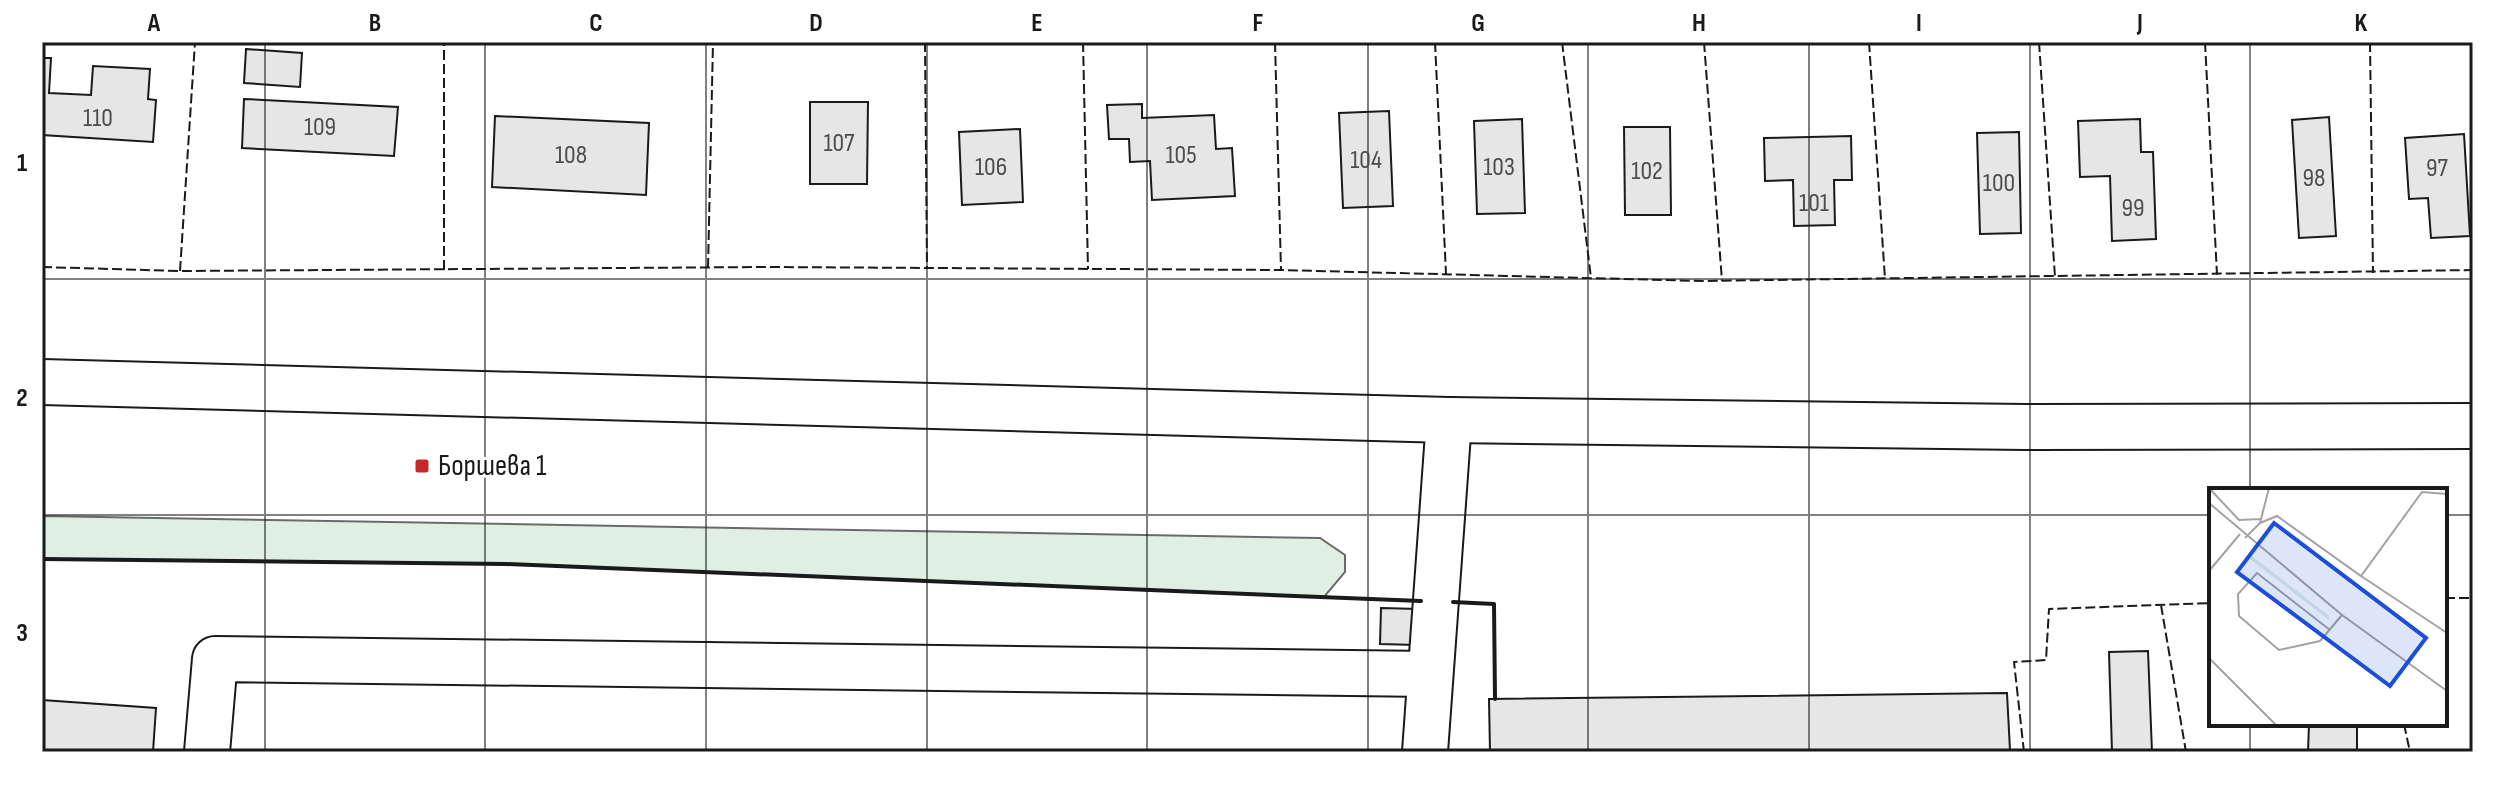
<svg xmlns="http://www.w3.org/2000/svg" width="2515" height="794" viewBox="0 0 2515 794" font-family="'Sofia Sans Condensed',sans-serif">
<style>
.green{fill:#e0efe3;stroke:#6a6a6a;stroke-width:2}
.building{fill:#e6e6e6;stroke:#1a1a1a;stroke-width:2}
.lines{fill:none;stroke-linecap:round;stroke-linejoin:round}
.minor-casing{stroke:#1a1a1a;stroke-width:48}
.major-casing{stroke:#1a1a1a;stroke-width:48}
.minor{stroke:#fff;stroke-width:44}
.major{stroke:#fff;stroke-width:44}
.fence{stroke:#1a1a1a;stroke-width:2;stroke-dasharray:10 4;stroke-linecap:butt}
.wall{stroke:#1a1a1a;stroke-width:4}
.grid{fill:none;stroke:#1a1a1a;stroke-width:2;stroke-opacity:0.55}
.poi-dot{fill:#c62828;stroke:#fff;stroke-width:3}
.labels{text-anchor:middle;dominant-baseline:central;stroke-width:6;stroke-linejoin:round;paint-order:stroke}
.number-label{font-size:26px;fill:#4d4d4d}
.poi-label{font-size:30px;fill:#1a1a1a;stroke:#fff;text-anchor:start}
.inset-road{fill:none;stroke:#a3a3a3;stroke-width:2}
.view{fill:#1d4ed8;fill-opacity:0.15;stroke:#1d4ed8;stroke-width:4}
.inset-edge{fill:none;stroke:#1a1a1a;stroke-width:4}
.neatline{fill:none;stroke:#1a1a1a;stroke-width:3}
.grid-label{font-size:26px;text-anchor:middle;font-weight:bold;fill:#1a1a1a}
</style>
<rect width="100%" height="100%" fill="#fff"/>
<path class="green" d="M42 516 1320 538 1345 555V572L1324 597 506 564 42 559Z"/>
<path class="building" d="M246 49 302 53 300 87 244 83Z
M42 58H51L49 93 91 95 93 66 150 69 148 99 156 100 153 142 42 135Z
M244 99 398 107 394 156 242 148Z
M810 102H868L867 184H810Z
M1142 104V118L1214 115 1216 149 1232 148 1235 196 1152 200 1150 161 1130 162 1129 139H1109L1107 105Z
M1389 111 1393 206 1343 208 1339 113Z
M495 116 649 123 646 195 492 187Z
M2329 117 2336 236 2299 238 2292 120Z
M1522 119 1525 213 1477 214 1474 121Z
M2140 119 2141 152H2153L2156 239 2112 241 2110 176 2080 177 2078 121Z
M1624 127H1670L1671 215H1625Z
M1020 129 1023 202 962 205 959 132Z
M2019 132 2021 233 1980 234 1977 133Z
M2464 134 2470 236 2431 238 2428 198 2409 199 2405 138Z
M1851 136 1852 180H1834L1835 225 1794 226 1793 180 1765 181 1764 138Z
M1381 608 1419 609 1417 645 1380 644Z
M2148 651 2152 752H2112L2109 652Z
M2007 693 2010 750 1490 752 1489 699Z
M42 700 156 708 153 752H42Z
M2309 724H2357V752H2308Z
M2010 750V752H1932Z"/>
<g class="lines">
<defs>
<path id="minor" d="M207 752 215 659 1430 674
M1425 752 1449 420"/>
<path id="major" d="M42 382 1449 420 2026 427 2473 426"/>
</defs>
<use href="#minor" class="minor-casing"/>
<use href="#major" class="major-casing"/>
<use href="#minor" class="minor"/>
<use href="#major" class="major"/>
<path class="fence" d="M925 42 927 268
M1083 42 1088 269
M1275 42 1281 270
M1435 42 1446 274
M1562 42 1591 278
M1704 42 1722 281
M1869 42 1885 279
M2039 42 2055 277
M2205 42 2217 275
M2370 42 2373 273
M42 267 180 271 766 267 1281 270 1701 281 2473 270
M708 268 713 42
M444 270V42
M180 271 195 42
M2445 598H2473
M2161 605 2186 752
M2404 724 2410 752
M2024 752 2014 662 2046 660 2049 609 2211 603"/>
<path class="wall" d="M42 559 506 564 1421 601
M1453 602 1494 604 1495 699"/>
</g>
<path class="grid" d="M265 42V752M485 42V752M706 42V752M927 42V752M1147 42V752M1368 42V752M1588 42V752M1809 42V752M2030 42V752M2250 42V490M42 279H2473M42 515H2211M2445 515H2473M2250 724V752"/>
<rect class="poi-dot" x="414" y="458" width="16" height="16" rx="4"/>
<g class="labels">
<g class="number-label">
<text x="98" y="118">110</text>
<text x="320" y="127">109</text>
<text x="839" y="143">107</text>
<text x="571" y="155">108</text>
<text x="1181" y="155">105</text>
<text x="1366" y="160">104</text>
<text x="991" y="167">106</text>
<text x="1499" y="167">103</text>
<text x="2437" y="168">97</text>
<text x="1647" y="171">102</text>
<text x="2314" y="178">98</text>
<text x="1999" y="183">100</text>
<text x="1814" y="203">101</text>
<text x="2133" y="208">99</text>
</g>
<g class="poi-label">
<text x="438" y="466">Боршева 1</text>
</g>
</g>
<g transform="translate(2209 488)">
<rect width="238" height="238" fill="#fff"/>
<path d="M43 68 120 128V132L41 71Z" fill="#e0efe3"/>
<path class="inset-road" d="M0 0 30 32 52 31M0 15 133 127 238 203M51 35 68 28 152 88 213 4 238 6M36 50 51 35 60 0M0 83 31 46M152 88 238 145M121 142 48 85 29 106 30 128 70 162 111 153 133 127M0 170 68 238"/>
<path class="view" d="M65 35 217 150 181 198 28 84Z"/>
<rect width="238" height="238" class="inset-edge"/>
</g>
<rect width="2515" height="794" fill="none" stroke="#ffffff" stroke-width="88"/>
<rect x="44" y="44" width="2427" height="706" class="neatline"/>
<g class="grid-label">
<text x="154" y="31">A</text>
<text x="375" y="31">B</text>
<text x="596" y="31">C</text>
<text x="816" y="31">D</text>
<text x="1037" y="31">E</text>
<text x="1258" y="31">F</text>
<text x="1478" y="31">G</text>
<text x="1699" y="31">H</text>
<text x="1919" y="31">I</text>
<text x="2140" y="31">J</text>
<text x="2361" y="31">K</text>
<text x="22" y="171">1</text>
<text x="22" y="406">2</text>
<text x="22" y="641">3</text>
</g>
</svg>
